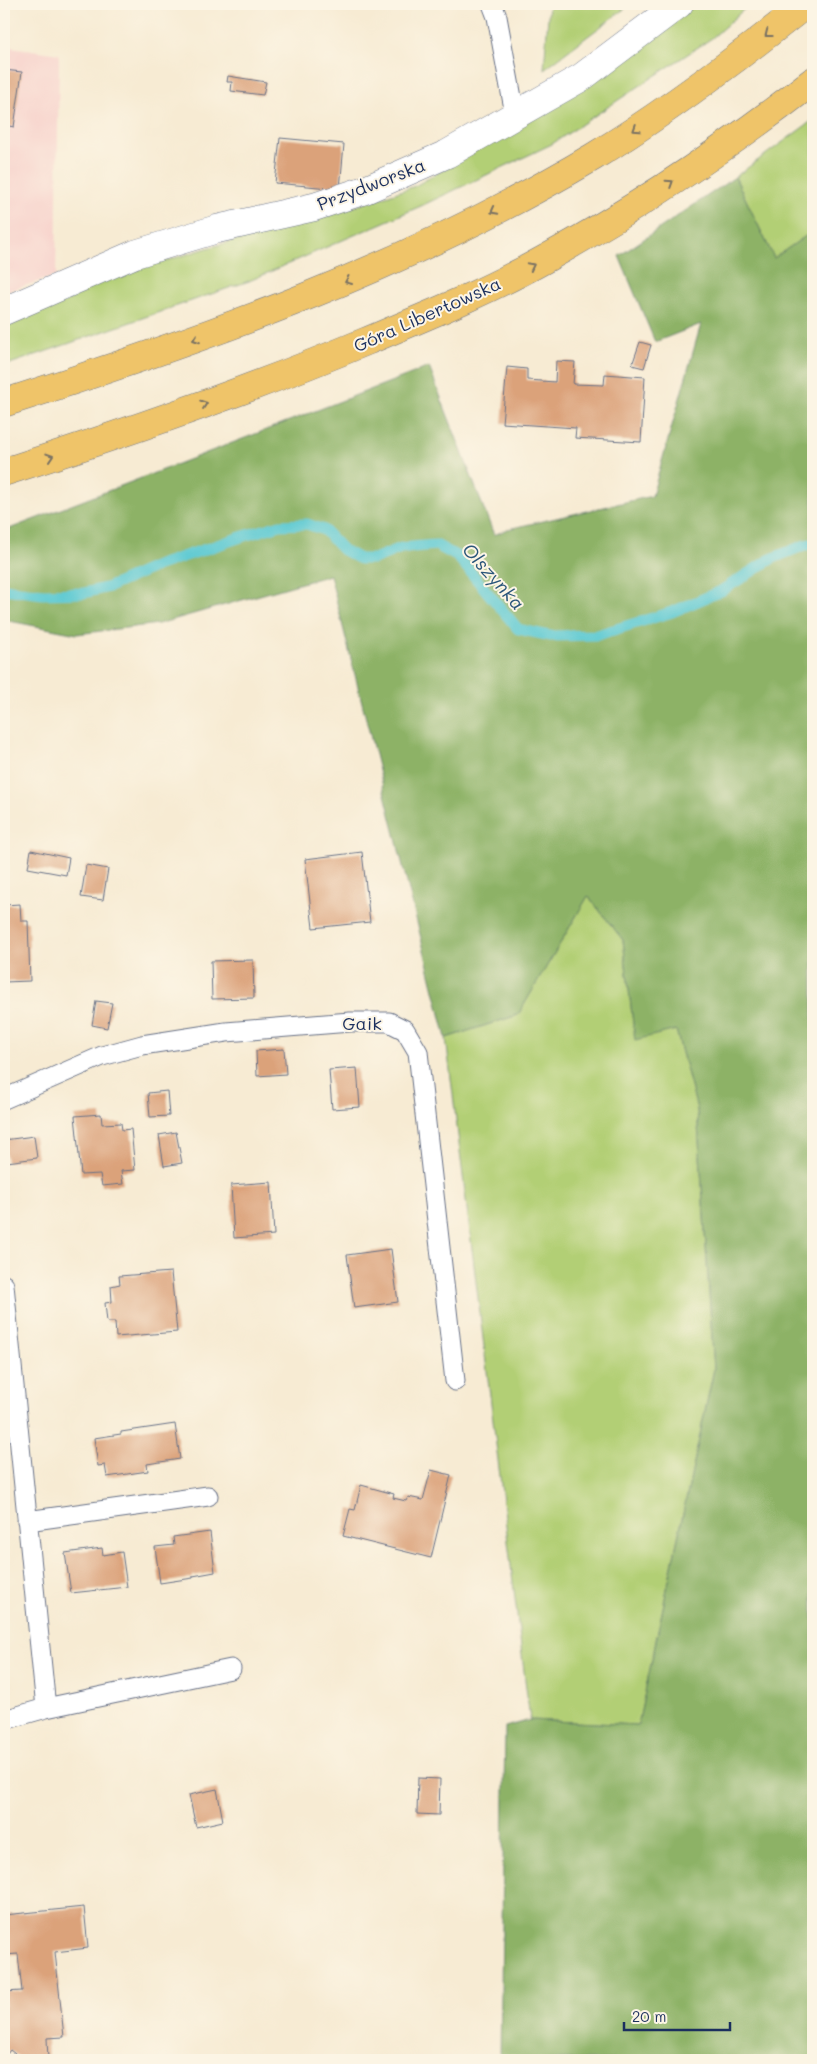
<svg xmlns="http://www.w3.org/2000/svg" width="817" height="2064" viewBox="0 0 817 2064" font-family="Mali,sans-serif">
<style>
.built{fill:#f7d0ca}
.green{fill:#b2cf75;stroke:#667f6a}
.forest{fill:#8db266;stroke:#547062}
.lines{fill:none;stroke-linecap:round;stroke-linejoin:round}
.stream{stroke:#5cc9d2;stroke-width:11}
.building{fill:#dba27a}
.lane-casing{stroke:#687187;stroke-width:21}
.street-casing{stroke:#687187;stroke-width:29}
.highway-casing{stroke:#687187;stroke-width:29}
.lane{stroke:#fff;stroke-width:19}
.street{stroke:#fff;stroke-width:28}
.highway{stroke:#efc469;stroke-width:28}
.oneway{stroke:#7a7263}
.labels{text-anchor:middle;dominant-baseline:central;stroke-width:4;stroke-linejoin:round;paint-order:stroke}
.street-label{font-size:18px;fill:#1b2f5e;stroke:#fcf5e5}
.water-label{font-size:19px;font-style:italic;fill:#2b567b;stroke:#fcf5e5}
</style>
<rect width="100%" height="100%" fill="#fcf5e5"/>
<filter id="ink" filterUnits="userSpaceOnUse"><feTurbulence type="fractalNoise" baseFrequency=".02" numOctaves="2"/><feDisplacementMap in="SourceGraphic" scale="10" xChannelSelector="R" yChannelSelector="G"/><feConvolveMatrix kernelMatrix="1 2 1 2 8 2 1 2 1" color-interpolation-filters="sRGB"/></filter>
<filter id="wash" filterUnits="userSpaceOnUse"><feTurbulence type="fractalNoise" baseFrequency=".0096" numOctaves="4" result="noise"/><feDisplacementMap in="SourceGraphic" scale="20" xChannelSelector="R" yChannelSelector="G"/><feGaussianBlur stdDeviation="1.12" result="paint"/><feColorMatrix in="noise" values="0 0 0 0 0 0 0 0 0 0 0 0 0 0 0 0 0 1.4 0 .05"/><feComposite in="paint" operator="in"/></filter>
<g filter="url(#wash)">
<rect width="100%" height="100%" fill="#f7ebd3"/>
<path class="built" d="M4 46 59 54 56 276 4 292Z"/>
<path class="green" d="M549 4H631L544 69Z
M698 4H750L712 38 552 144 421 206 249 281 4 366V328L104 280 207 248 324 217 415 186 536 116Z
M813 120V231L774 258 735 177Z
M588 896 623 940 635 1039 676 1030 697 1109 714 1369 638 1725 530 1720 446 1038 518 1015Z"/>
<path class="forest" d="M735 177 774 258 813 231V2060H500L505 1727 530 1720 638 1725 714 1369 697 1109 676 1030 635 1040 623 940 588 896 518 1015 446 1038 330 575 158 624 77 634 4 620V531L429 367 494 535 508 529 652 496 701 324 655 342 619 256Z"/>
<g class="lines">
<path class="stream" d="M4 589 43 594 84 593 109 587 159 565 241 537 280 525 307 524 324 530 343 550 360 559H374L401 548 436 545 458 557 518 629 550 636 597 635 672 612 721 591 771 559 805 545 813 544"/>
</g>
<g id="blocks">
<path class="building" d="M4 70 22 72 14 127 4 125Z
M228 76 266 82 263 95 231 91 232 82H227Z
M280 138 344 144 340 189 275 183Z
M640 342 651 345 644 368 632 365Z
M556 361 575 362 573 384 604 385 605 374 645 377 641 442 575 438 576 428 502 423 507 367 527 369V380L555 382Z
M31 850 69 858 66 875 28 868Z
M362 852 370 922 313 928 305 859Z
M86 865 108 869 103 900 81 897Z
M20 904 21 921H28L30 981 4 982V905Z
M253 960 254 998 212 999 211 961Z
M96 1001 112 1003 107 1028 92 1025Z
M284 1049 286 1074 257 1076 256 1051Z
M357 1068 360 1107 332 1109 329 1070Z
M167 1091 169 1116 150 1117 148 1093Z
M101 1114 102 1124 121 1123 122 1130 131 1129 135 1170 121 1171 123 1184 102 1186 100 1174 81 1175 75 1116Z
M176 1132 182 1163 164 1166 159 1135Z
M34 1136 37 1158 7 1162 4 1140Z
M271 1182 274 1235 234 1238 231 1185Z
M391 1249 398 1302 354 1308 347 1255Z
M171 1272 177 1332 116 1337 115 1322H107L105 1303 112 1302 111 1286 120 1284 119 1276Z
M175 1424 180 1459 147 1464 148 1471 107 1477 105 1465 98 1466 94 1438 121 1434V1432Z
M431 1470 451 1475 431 1558 343 1536 350 1509 355 1510 361 1485 394 1494 393 1498 406 1501 408 1497 423 1500Z
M210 1532 215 1572 193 1576V1578L160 1583 155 1547 174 1545 173 1537Z
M102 1548 103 1555 122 1552 127 1587 71 1593 65 1553Z
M418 1778 440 1779 439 1815 417 1814Z
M217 1789 223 1821 196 1827 189 1795Z
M84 1907 88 1948 55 1952 64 2037 47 2038 48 2060H19L20 2058 10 2050 4 2058V1992L22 1991 18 1954 4 1955V1915Z"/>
</g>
</g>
<g filter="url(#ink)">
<use href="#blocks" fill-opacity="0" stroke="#687187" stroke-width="1"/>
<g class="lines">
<defs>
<path id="lane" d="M492 4 497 17 515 114
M4 1099 102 1056 142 1045 226 1032 350 1022H389L405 1030 418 1052 455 1381
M4 1285 46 1708 4 1720
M27 1521 208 1496
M46 1708 231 1669"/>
<path id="street" d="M4 311 135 254 217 229 314 207 365 190 447 154 582 77 679 4"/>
<path id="highway" d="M4 403C207 338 408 267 593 157 667 112 738 58 806 4
M4 472C126 433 248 391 367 341 427 316 488 291 545 259 639 207 728 147 813 81"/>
</defs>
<use href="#lane" class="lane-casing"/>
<use href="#street" class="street-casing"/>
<use href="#highway" class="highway-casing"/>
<use href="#lane" class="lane"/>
<use href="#street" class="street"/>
<use href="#highway" class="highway"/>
</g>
<defs><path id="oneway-chevron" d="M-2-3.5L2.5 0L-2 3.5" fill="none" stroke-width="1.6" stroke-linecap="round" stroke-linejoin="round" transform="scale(1.25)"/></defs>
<g class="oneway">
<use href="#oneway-chevron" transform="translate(768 34) rotate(142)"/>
<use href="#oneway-chevron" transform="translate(636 129) rotate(147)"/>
<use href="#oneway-chevron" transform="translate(670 183) rotate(-33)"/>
<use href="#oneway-chevron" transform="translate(494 211) rotate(152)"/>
<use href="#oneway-chevron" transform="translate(531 266) rotate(-27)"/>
<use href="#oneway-chevron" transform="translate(348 281) rotate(156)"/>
<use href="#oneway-chevron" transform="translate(196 339) rotate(160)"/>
<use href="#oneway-chevron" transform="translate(204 404) rotate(-19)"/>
<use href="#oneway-chevron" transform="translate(50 457) rotate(-18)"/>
</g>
</g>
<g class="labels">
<g class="street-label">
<text transform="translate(371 184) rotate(-21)">Przydworska</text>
<text transform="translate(427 314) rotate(-24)">Góra Libertowska</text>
<text x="362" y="1023">Gaik</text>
</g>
<g class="water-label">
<text transform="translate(494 576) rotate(48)">Olszynka</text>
</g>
</g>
<rect width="817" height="2064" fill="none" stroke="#fcf5e5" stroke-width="20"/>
<path d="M624 2022v8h106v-8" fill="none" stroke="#1b2f5e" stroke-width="2.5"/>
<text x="632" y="2022" font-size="15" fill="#1b2f5e" stroke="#fcf5e5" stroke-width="4" paint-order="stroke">20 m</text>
</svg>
